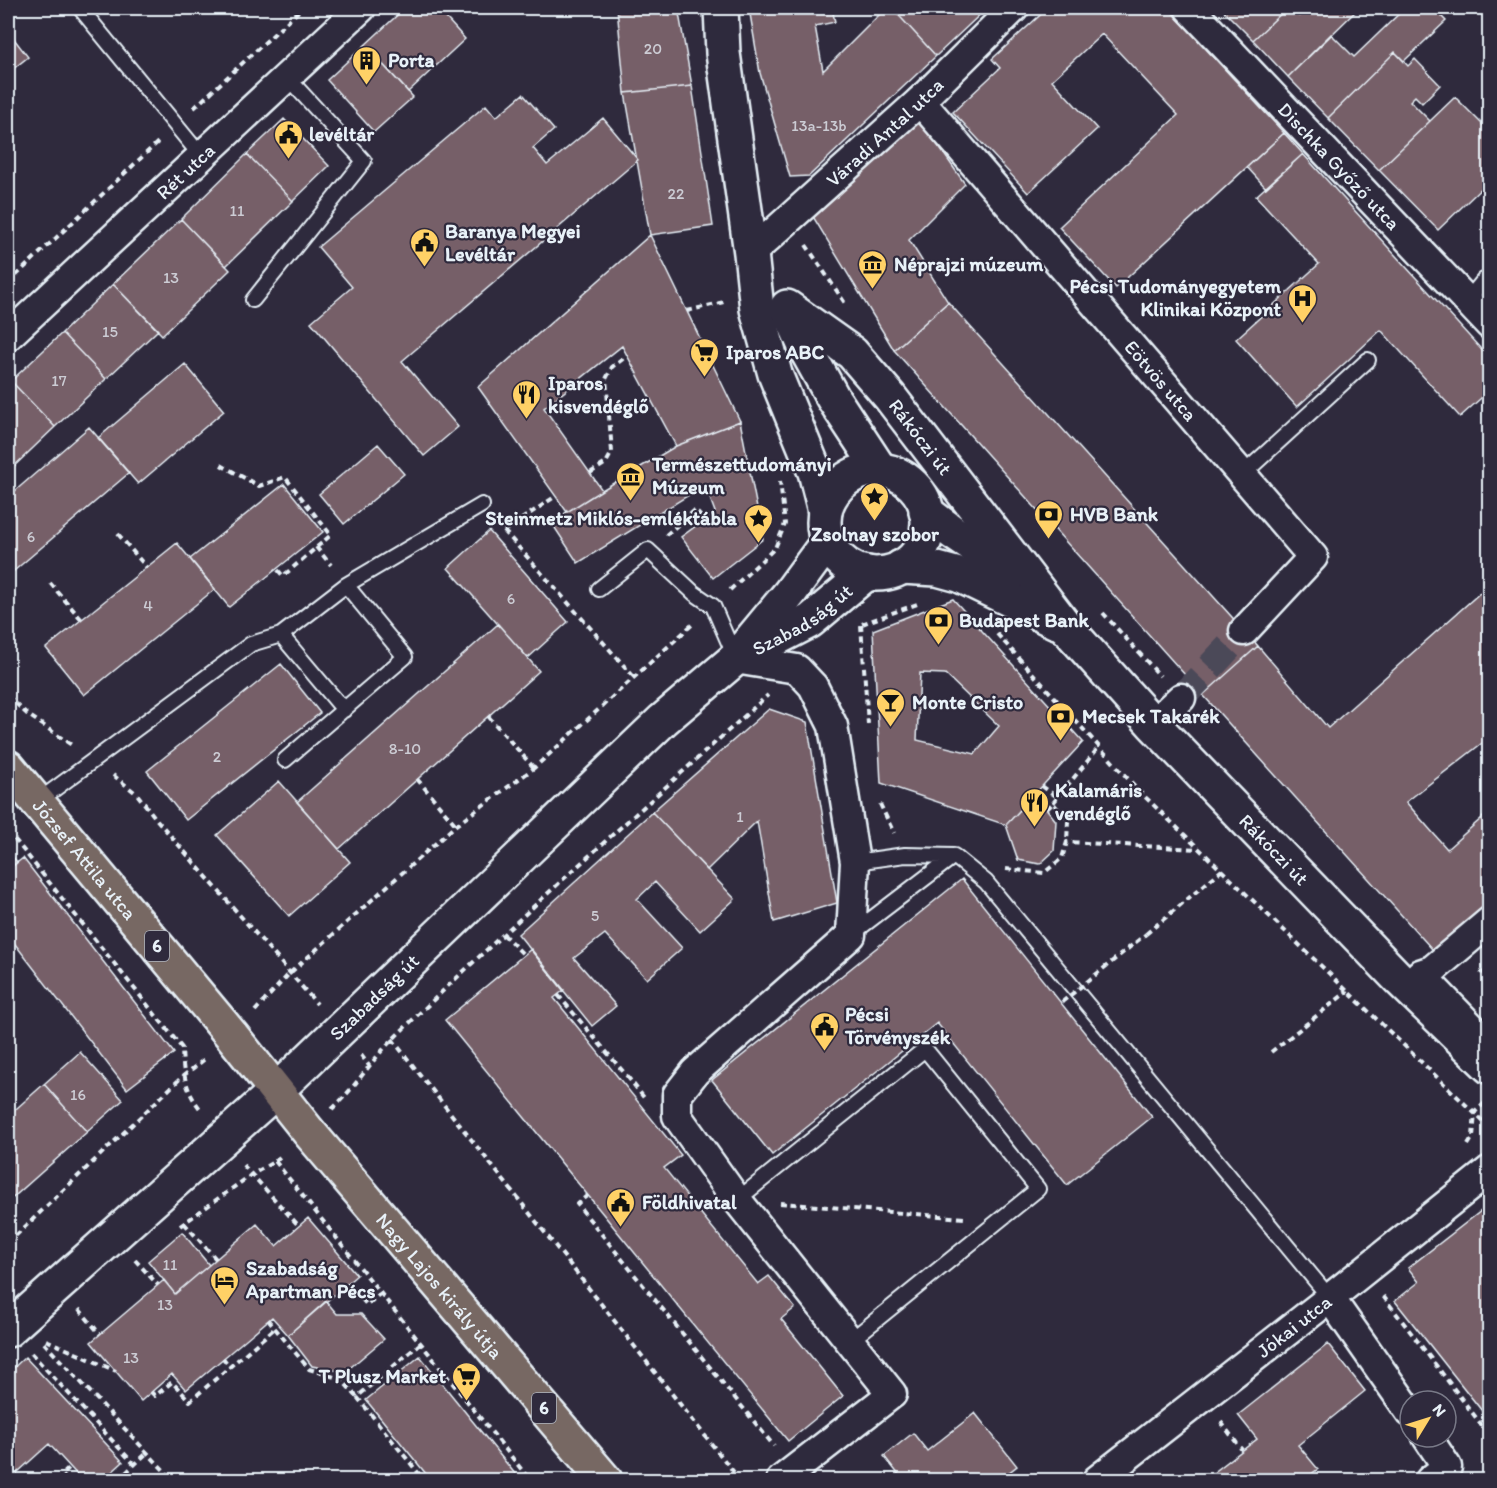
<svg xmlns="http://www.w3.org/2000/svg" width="1497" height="1488" viewBox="0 0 1497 1488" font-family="Itim,sans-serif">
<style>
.building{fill:#765e67;stroke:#e8f1f8;stroke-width:1.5;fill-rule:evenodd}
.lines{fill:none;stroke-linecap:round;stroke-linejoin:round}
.street-tunnel{stroke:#4b4859;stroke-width:28;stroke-dasharray:28 14;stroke-linecap:butt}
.lane-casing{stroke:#e8f1f8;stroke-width:18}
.street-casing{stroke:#e8f1f8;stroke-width:33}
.secondary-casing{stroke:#e8f1f8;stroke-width:38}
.primary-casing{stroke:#e8f1f8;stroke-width:38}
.path{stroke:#e8f1f8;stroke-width:4;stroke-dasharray:6 4.5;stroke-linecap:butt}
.lane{stroke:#2f2a3d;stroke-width:14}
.street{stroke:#2f2a3d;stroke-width:28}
.secondary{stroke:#2f2a3d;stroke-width:33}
.primary{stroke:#776864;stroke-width:33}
.path-bridge{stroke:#e8f1f8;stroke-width:4;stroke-dasharray:6 4.5;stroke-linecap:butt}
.labels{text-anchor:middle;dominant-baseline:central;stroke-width:4.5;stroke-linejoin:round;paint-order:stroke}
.number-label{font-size:16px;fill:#ccccd4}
.shield{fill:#2f2a3d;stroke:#b0b5c0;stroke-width:1.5}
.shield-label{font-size:18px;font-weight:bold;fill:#e8f1f8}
.poi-label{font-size:20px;font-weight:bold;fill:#e8f1f8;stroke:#2f2a3d;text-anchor:start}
.street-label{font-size:20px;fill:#e8f1f8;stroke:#2f2a3d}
</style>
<rect width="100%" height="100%" fill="#2f2a3d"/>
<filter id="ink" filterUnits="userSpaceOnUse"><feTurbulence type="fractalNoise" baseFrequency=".0167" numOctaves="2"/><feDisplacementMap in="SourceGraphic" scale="12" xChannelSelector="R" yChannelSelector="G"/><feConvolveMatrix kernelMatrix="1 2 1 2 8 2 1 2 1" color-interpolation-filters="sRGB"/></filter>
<g filter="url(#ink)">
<path class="building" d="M405 8H437L465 39 408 92 365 45Z
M437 8H455L445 17Z
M617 8H678L692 86 625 93Z
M749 8H832L835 22 815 26 823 71 886 8H892L936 56 809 176 790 177 760 73Z
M892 8H987L936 56Z
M1048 8H1168L1284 133 1116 288 1059 227 1178 115 1102 34 1052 80 1097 129 1028 193 953 112 1000 68 992 59Z
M1223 8H1287L1253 40 1222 9Z
M1287 8H1291L1299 16 1307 8H1359L1288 77 1253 40Z
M1405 8H1433L1446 21 1404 61 1395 52 1328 118 1288 77 1331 34 1354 57Z
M8 31 28 57 8 73Z
M365 45 413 97 374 132 327 80Z
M1395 52 1408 66 1415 59 1440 85 1422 103 1415 96 1410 101 1430 121 1379 170 1328 118Z
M692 86 713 226 650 235 625 93Z
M523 94 554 130 533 148 547 165 603 118 638 160 402 361 458 427 424 456 311 322 352 287 318 247 486 105 496 117Z
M1455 97 1490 132V180L1438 230 1379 170Z
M918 117 965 184 909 240 948 302 894 350 812 215Z
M284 119 329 166 293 201 247 154Z
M1284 133 1303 154 1266 188 1247 167Z
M247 154 293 201 226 266 181 219Z
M1303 154 1490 359V390L1460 417 1381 330 1297 407 1236 339 1319 264 1256 196Z
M181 219 230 270 162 335 113 284Z
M650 235 740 421 676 446 622 346 544 408 602 490 567 512 478 387Z
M113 284 158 330 106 379 62 333Z
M948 302 1258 646 1203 695 894 350Z
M62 333 106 379 55 427 11 381Z
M185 364 224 411 138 484 98 438Z
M11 381 55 427 8 472V384Z
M740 421 763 539 713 578 681 537 715 512 705 485 578 563 551 522 602 490 676 446Z
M89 427 129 473 8 576V497Z
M378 444 404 474 344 524 319 494Z
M284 484 323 532 229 607 190 559Z
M489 531 568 622 528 658 448 568Z
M177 543 215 589 84 695 46 648Z
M1490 584V737L1406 802 1447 849 1490 811V915L1441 959 1203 695 1258 646 1328 728Z
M953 599 1083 742 1006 825 881 783 873 630ZM920 673 945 674 999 726 975 754 917 740Z
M498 624 539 671 339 849 297 802Z
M281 664 320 713 186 820 147 771Z
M769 709 807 722 837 903 774 922 757 821 707 870 652 812Z
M279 781 350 862 289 916 217 835Z
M1035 794 1056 821 1054 851 1040 864 1018 860 1006 825Z
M652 812 735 899 700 931 655 882 637 899 682 948 647 979 605 934 574 958 616 1006 592 1026 518 934Z
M8 851 17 862 8 870Z
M23 858 174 1053 127 1089 8 935V870Z
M962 879 1152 1117 1067 1185 937 1023 772 1155 712 1080Z
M531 949 564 990 554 998 681 1155 664 1168 758 1284 769 1276 795 1308 781 1319 843 1396 788 1441 445 1020Z
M80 1052 123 1100 87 1132 44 1084Z
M44 1084 87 1132 8 1202V1116Z
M1490 1204V1421L1395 1301 1419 1282 1408 1268Z
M308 1218 357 1275 288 1335 272 1317 186 1390 172 1374 141 1401 91 1342 164 1280 175 1294 257 1224 276 1246Z
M182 1232 209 1265 175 1294 148 1261Z
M326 1301 337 1314H361L384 1339 345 1372 312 1366 288 1335Z
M1328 1344 1365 1391 1298 1445 1318 1469 1303 1480H1204L1257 1439 1238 1415Z
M420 1356 520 1480H431L366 1400Z
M25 1357 123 1462 103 1480H82L49 1444 9 1480 8 1478V1373Z
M975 1413 1017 1466 999 1480H892L899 1475 884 1456 913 1433 927 1451Z"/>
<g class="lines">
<path class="street-tunnel" d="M1181 698 1244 631"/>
<defs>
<path id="lane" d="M80 8 201 156
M253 300 364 161 287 77
M1467 301 1484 280
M1242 475 1368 360
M599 589 648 550 694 593 713 606 735 657
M281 635 344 710
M285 760 405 657 346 585
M37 802 251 644 281 635 346 585 482 505
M855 862 905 855 954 856
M853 933 954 856 986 882 1330 1298
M737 1200 925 1049 1038 1189 850 1341"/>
<g id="street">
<path id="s1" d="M1189 8 1490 325"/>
<path id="s2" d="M920 101 1313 557 1244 631"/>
<path id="s3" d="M751 253 920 101 1014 8"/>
<path id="s4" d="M8 336 361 8"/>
<path d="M735 659 797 669 813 686 833 726 855 862 851 935 695 1072 677 1095V1116L737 1200 892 1394 781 1480"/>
<path d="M1153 724 1181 698"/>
<path d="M1480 1036 1420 974 1432 970 1490 921"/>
<path d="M1330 1298 1410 1412"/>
<path d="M1427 1437 1447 1467 1430 1480"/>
<path id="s5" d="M1097 1480 1330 1298 1490 1170"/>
</g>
<g id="secondary">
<path d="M721 8 723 53 751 253 757 309 775 374 815 472 825 511"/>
<path id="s6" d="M787 307 852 353 890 397 1066 627 1153 724 1401 981 1490 1067"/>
<path d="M789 310 808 353 833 398 881 471"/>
<circle cx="876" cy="522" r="52"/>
<path d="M926 512 955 534 1012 573"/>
<path d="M901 567 937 569 959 575 1056 622"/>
<path id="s7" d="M748 653 810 621 867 573"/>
<path id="s8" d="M8 1330 276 1091 663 720 735 659 789 594 828 541"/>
</g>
<g id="primary">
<path id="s9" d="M8 767 233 1037 308 1131 605 1480"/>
</g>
</defs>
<use href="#lane" class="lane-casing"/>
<use href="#street" class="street-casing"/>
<use href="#secondary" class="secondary-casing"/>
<use href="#primary" class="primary-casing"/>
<path class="path" d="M194 108 302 8
M806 245 847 306
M8 283 158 142
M687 311 724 302
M221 465 259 486 285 477 331 535 283 576 277 569
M590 473 606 463 612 452 606 379 612 367 627 356
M497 523 634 677
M504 531 556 496
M118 534 147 568
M666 535 695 510 704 520
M316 547 331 565
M50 583 82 620
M730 590 775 548 785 524 780 481
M1103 613 1160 676
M862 624 917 604
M861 625 868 724
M997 634 1141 793 1490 1128
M8 696 27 714 73 746
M488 716 534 768
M113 775 137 794 157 820 317 1004
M417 779 456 825
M1042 786 1057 797
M1053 803 1099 747
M880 804 894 833
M1047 809 1053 803 1068 821 1067 842
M8 831 182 1048C183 1074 185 1091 202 1111
M1006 869 1044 873 1062 858 1067 842 1198 849
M503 934 524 955
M1146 934 1222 870
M1480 972 1490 974
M558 995 627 1076
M255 1011 290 973 456 825 534 768 694 623
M392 1039 740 1480
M1271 1052 1348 991
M361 1055 370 1067
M627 1076 645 1099
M332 1109C356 1087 372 1059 395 1037 516 919 643 808 768 695
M1468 1145 1473 1137 1475 1112 1488 1100
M275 1161 530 1480
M243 1165 299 1226
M588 1195 577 1204 774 1446
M780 1203 964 1218
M184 1223 216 1259
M180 1226 251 1175 275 1161 282 1155
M8 1243 183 1076 206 1058
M135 1260 158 1285
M348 1283 367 1305 381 1293
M1383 1296 1490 1436
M79 1309 100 1334
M268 1320 309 1369 341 1379 357 1397
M46 1340 116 1371
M44 1343 173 1480
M421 1343 357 1397 424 1480
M31 1353 135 1465
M223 1358 230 1367
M151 1392 155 1396 172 1382 190 1401 275 1328
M1221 1422 1242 1450
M67 1480 62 1475 70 1467
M118 1480 147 1453"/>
<use href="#lane" class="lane"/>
<use href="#street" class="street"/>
<use href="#secondary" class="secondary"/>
<use href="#primary" class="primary"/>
<path class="path-bridge" d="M1062 1002 1146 934"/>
</g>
</g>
<defs>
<symbol id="building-pin" viewBox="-11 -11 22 30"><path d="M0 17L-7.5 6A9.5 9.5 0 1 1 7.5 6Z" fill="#ffd166" stroke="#2f2a3d"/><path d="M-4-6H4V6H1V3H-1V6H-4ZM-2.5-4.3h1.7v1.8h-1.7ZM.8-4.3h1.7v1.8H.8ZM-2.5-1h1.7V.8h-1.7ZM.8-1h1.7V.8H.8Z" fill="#111"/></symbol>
<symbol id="civic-pin" viewBox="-11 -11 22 30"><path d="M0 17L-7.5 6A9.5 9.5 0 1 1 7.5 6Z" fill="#ffd166" stroke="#2f2a3d"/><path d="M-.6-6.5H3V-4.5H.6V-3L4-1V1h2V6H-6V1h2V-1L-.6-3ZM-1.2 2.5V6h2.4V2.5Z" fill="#111"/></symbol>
<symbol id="museum-pin" viewBox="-11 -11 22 30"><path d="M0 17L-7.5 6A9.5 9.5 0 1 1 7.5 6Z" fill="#ffd166" stroke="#2f2a3d"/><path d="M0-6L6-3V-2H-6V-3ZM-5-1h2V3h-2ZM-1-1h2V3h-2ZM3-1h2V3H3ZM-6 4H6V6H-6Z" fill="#111"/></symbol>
<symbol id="hospital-pin" viewBox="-11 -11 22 30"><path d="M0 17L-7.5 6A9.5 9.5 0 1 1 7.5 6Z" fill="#ffd166" stroke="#2f2a3d"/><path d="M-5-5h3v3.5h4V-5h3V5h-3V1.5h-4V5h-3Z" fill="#111"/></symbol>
<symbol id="supermarket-pin" viewBox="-11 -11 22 30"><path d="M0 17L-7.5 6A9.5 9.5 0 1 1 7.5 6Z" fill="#ffd166" stroke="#2f2a3d"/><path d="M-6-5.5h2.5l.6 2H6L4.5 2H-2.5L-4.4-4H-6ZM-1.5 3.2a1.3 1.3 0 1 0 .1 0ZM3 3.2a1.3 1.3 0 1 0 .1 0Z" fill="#111"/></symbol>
<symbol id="restaurant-pin" viewBox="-11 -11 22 30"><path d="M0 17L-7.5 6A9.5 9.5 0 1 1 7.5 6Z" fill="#ffd166" stroke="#2f2a3d"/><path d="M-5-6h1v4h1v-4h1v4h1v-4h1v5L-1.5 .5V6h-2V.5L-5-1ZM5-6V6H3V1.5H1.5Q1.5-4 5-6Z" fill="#111"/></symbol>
<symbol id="sight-pin" viewBox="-11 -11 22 30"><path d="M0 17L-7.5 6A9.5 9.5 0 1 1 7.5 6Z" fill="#ffd166" stroke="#2f2a3d"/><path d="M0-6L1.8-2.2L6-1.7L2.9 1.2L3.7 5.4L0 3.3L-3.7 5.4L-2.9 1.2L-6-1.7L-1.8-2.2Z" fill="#111"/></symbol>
<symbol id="bank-pin" viewBox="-11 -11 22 30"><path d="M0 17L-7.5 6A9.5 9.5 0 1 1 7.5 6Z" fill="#ffd166" stroke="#2f2a3d"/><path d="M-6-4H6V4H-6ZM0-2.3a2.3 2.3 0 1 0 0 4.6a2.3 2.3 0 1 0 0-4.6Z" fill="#111"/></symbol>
<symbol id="bar-pin" viewBox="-11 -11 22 30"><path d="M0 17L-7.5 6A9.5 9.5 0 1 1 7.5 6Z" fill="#ffd166" stroke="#2f2a3d"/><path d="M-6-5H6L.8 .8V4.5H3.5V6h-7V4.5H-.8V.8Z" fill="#111"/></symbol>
<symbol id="hotel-pin" viewBox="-11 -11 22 30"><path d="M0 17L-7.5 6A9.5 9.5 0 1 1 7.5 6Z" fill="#ffd166" stroke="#2f2a3d"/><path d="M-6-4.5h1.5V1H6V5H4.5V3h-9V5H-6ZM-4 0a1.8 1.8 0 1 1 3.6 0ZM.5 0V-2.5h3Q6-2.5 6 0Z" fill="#111"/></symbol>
</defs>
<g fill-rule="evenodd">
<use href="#building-pin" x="350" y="44" width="33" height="45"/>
<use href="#civic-pin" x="272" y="118" width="33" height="45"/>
<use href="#civic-pin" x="408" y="226" width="33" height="45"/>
<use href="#museum-pin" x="856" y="248" width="33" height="45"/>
<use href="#hospital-pin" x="1286" y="282" width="33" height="45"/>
<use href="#supermarket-pin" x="688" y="336" width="33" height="45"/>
<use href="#restaurant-pin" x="510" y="378" width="33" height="45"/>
<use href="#museum-pin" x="614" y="460" width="33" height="45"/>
<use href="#sight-pin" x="858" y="480" width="33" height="45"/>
<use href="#bank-pin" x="1032" y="498" width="33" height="45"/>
<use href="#sight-pin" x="742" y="502" width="33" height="45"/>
<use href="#bank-pin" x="922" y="604" width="33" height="45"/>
<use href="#bar-pin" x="874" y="686" width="33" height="45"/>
<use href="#bank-pin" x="1044" y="700" width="33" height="45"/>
<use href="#restaurant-pin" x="1018" y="786" width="33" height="45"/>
<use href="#civic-pin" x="808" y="1010" width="33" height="45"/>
<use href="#civic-pin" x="604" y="1186" width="33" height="45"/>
<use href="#hotel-pin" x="208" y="1264" width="33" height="45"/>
<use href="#supermarket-pin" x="450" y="1360" width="33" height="45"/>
</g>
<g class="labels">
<g class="number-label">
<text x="653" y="48">20</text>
<text x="819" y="125">13a-13b</text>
<text x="676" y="193">22</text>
<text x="237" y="210">11</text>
<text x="171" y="277">13</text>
<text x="110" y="331">15</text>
<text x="59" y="380">17</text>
<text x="31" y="536">6</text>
<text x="511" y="598">6</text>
<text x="148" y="605">4</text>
<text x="405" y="748">8-10</text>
<text x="217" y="756">2</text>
<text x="740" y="816">1</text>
<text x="595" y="915">5</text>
<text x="78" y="1094">16</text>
<text x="170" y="1264">11</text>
<text x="165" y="1304">13</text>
<text x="131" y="1357">13</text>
</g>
<g class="shield">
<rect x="145" y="931" width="24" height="30" rx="4.5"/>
<rect x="532" y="1393" width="24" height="30" rx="4.5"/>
</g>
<g class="shield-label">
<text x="157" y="946">6</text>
<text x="544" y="1408">6</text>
</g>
<g class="poi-label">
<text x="388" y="60">Porta</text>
<text x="309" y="134">levéltár</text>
<text x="445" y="231">Baranya Megyei<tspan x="445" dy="23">Levéltár</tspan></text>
<text x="894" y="264">Néprajzi múzeum</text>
<text x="1281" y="286" text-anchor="end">Pécsi Tudományegyetem<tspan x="1281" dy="23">Klinikai Központ</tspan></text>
<text x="726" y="352">Iparos ABC</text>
<text x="548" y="383">Iparos<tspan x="548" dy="23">kisvendéglő</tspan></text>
<text x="652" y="464">Természettudományi<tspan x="652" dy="23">Múzeum</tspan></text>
<text x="1070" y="514">HVB Bank</text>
<text x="737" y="518" text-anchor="end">Steinmetz Miklós-emléktábla</text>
<text x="875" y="534" text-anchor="middle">Zsolnay szobor</text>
<text x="959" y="620">Budapest Bank</text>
<text x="912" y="702">Monte Cristo</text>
<text x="1082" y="716">Mecsek Takarék</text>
<text x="1055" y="790">Kalamáris<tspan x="1055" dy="23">vendéglő</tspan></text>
<text x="845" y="1014">Pécsi<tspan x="845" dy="23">Törvényszék</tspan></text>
<text x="642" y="1202">Földhivatal</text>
<text x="246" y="1268">Szabadság<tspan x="246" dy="23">Apartman Pécs</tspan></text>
<text x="446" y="1376" text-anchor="end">T Plusz Market</text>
</g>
<g class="street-label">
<text stroke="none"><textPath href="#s3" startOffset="180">Váradi Antal utca</textPath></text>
<text stroke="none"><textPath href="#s1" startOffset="218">Dischka Győző utca</textPath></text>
<text stroke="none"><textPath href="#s4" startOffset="242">Rét utca</textPath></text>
<text stroke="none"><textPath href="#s2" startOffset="369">Eötvös utca</textPath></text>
<text stroke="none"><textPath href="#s6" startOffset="188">Rákóczi út</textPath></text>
<text stroke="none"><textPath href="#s7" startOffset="64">Szabadság út</textPath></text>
<text stroke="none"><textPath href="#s6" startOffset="732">Rákóczi út</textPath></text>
<text stroke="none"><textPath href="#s9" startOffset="120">József Attila utca</textPath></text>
<text stroke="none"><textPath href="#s8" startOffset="495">Szabadság út</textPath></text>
<text stroke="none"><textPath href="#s9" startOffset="675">Nagy Lajos király útja</textPath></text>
<text stroke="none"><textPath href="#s5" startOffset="250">Jókai utca</textPath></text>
</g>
</g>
<rect width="1497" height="1488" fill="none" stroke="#2f2a3d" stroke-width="30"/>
<rect x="15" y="15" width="1467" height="1458" fill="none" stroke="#e8f1f8" stroke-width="2" filter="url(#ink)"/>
<g transform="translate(1428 1419) rotate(52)"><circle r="28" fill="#2f2a3d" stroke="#797a88" stroke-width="1.5"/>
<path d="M0-4.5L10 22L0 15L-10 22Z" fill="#ffd166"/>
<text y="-9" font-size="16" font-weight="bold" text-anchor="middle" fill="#e8f1f8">N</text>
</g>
</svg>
